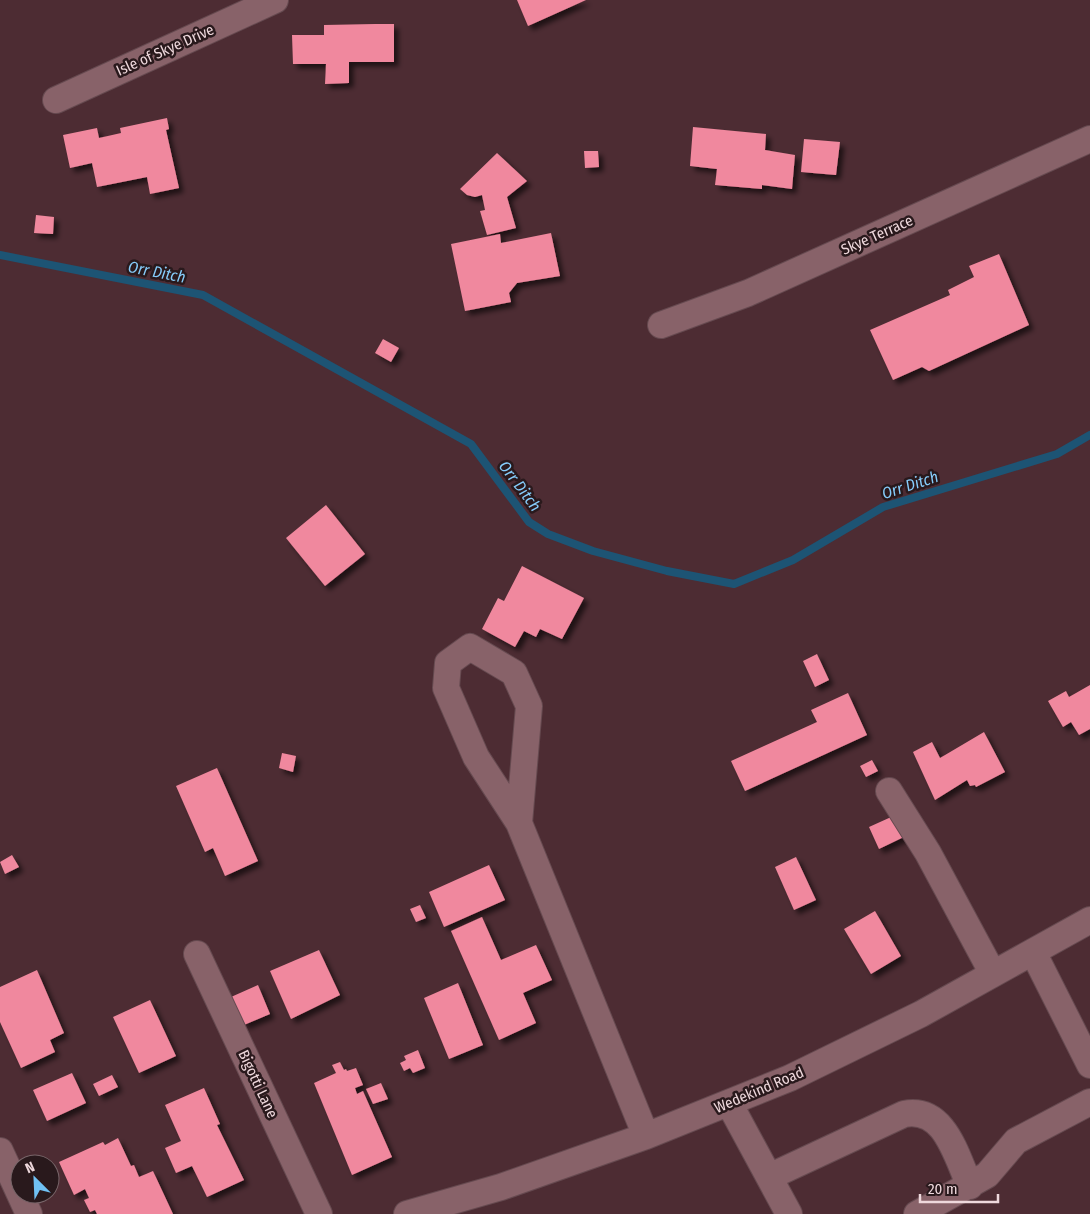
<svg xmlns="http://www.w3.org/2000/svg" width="1090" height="1214" viewBox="0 0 1090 1214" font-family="'Fira Sans Condensed',sans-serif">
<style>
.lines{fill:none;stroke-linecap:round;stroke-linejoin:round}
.stream{stroke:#1d5474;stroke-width:8}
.building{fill:#f0889e;filter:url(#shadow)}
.minor-casing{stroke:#664a50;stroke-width:28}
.minor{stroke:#886269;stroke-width:26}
.labels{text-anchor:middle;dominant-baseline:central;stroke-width:5;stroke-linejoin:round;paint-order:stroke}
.street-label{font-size:15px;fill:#eed8dc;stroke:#29191c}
.water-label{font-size:16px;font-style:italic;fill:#86ccfa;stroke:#29191c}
</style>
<defs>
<filter id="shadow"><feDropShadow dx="4.5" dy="4.5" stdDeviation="2.5" flood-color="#0009"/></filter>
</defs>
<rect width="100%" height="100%" fill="#4d2c33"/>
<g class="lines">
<path class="stream" d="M0 255 203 295 471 444 529 522 548 534 593 551 667 571 734 584 793 560 883 507 1057 454 1090 435"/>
</g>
<path class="building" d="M517 0H586L528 26Z
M375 24H394V62H349V83L325 84 326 64H293L292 35H324V25Z
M167 118 169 129 166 130 179 188 150 194 147 177 97 187 92 163 70 168 63 135 97 128 99 138 121 133 120 128Z
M693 127 766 134 765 150 795 155 792 189 762 185V189L715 185 717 169 690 166Z
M804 139 840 142 836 175 801 172Z
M584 151H598L599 167 585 168Z
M497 153 527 181 507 197 516 228 487 235 480 211 485 210 482 195 475 197 467 195 460 189Z
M36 215 54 217 53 234 34 233Z
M551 233 560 276 517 283 509 293 511 302 465 311 451 244 500 234 501 243Z
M999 254 1029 325 929 371 922 367 893 380 870 330 950 295 948 290 974 277 969 266Z
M383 339 399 348 391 362 375 353Z
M326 505 365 554 325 586 286 538Z
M522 566 584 598 562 639 540 629 536 637 524 631 515 647 482 629 498 598 504 601Z
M817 654 829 680 815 687 803 661Z
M1090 685V729L1079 735 1071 722 1063 727 1048 701 1066 691 1069 697Z
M848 693 867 735 745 791 731 761 817 722 811 710Z
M984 732 1005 772 976 787 975 785 970 786 967 780 935 800 913 752 932 742 940 758Z
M282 753 296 756 293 772 279 768Z
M872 760 878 771 866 777 860 766Z
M217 768 258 861 225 876 213 848 205 852 176 786Z
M900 813 910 834 879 849 869 827Z
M12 855 19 867 5 874 0 862Z
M796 857 816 900 794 910 775 867Z
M489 865 505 900 444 927 429 892Z
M420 905 426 918 416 922 410 909Z
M875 911 901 956 871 974 844 929Z
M482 917 501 960 536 945 552 980 523 993 536 1023 499 1040 451 931Z
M319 950 340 995 291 1019 270 971Z
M37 970 64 1033 50 1040 55 1052 21 1068 0 1022V987Z
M458 983 483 1045 449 1059 424 998Z
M258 985 270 1014 244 1025 231 997Z
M150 1000 176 1056 139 1073 113 1017Z
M418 1050 425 1068 413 1073 410 1068 404 1071 400 1063 406 1060 404 1056Z
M340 1062 344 1070 346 1069 347 1071 356 1068 363 1085 355 1088 357 1094 363 1091 392 1157 352 1175 314 1083 336 1073 332 1065Z
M72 1073 86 1103 47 1121 33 1090Z
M112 1075 118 1087 99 1096 93 1084Z
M381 1083 388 1099 373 1104 366 1089Z
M204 1088 220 1124 217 1125 244 1180 207 1197 192 1166 176 1173 165 1148 181 1141 165 1105Z
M118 1138 131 1166 134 1165 139 1177 153 1171 173 1214H97L95 1210 90 1212 84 1200 89 1198 85 1189 74 1195 59 1162 103 1142 105 1145Z"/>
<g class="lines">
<defs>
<path id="minor" d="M56 100 275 0
M661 325 748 293 1090 139
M889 791 928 853 993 974
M519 823 529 706 514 673 470 647 448 663 446 688 476 757 519 823 646 1136
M1033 952 1090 1065
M197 954 319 1214
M729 1103 789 1214
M0 1151 29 1214
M769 1177 904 1114C945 1106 956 1156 970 1186
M407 1214 501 1187 646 1136 790 1078 921 1014 1090 920
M917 1214 987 1175 1016 1141 1090 1102"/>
</defs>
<use href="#minor" class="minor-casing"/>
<use href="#minor" class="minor"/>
</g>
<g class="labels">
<g class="street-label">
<text transform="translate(165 50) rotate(-24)">Isle of Skye Drive</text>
<text transform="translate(877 235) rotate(-24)">Skye Terrace</text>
<text transform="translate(258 1084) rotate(65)">Bigotti Lane</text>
<text transform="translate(759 1090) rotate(-23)">Wedekind Road</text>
</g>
<g class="water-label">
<text transform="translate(157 272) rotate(11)">Orr Ditch</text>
<text transform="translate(910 485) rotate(-18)">Orr Ditch</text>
<text transform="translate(520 486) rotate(53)">Orr Ditch</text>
</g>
</g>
<g transform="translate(35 1179) rotate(336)"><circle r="24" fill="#29191c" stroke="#786569"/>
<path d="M0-4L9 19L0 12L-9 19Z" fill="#70c1f4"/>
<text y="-8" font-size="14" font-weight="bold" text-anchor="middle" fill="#eed8dc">N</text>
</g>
<path d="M920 1194v8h78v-8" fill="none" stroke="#eed8dc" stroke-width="2.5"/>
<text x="928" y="1194" font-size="15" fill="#eed8dc" stroke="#29191c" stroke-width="4" paint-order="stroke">20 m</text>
</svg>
